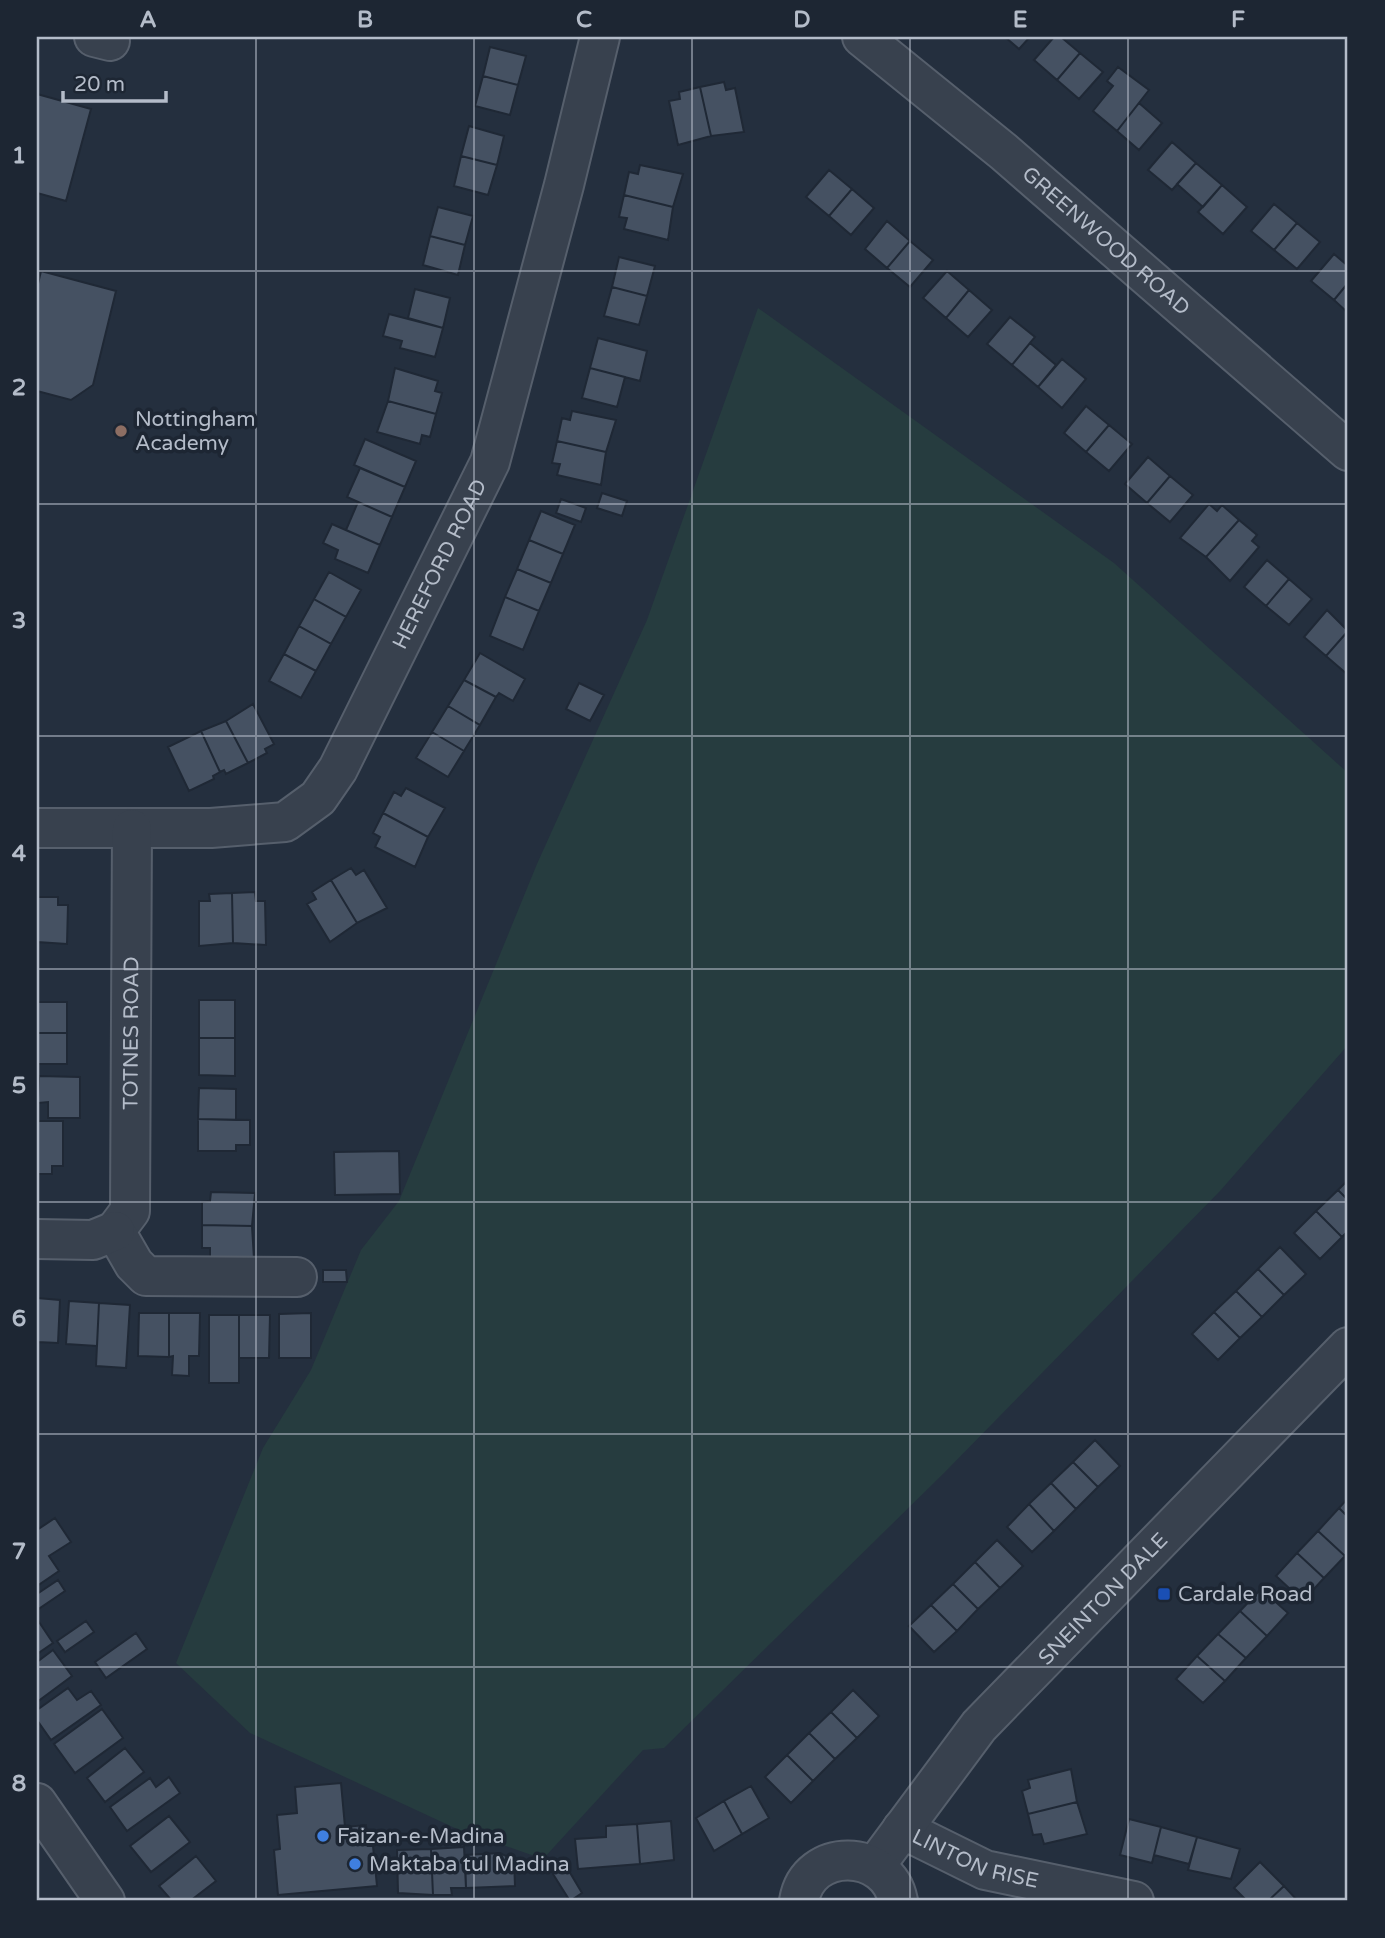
<svg xmlns="http://www.w3.org/2000/svg" width="1385" height="1938" viewBox="0 0 1385 1938" font-family="'Varela Round',sans-serif">
<style>
.green{fill:#263c3f}
.building{fill:#455162;stroke:#1f2835;stroke-width:2}
.lines{fill:none;stroke-linecap:round;stroke-linejoin:round}
.minor-casing{stroke:#565f6c;stroke-width:42}
.minor{stroke:#38414e;stroke-width:38}
.grid{fill:none;stroke:#b4bcc9;stroke-width:2;stroke-opacity:0.55}
.education-dot{fill:#8d6e63;stroke:#1d2633;stroke-width:2.5}
.transit-dot{fill:#1a4fb4;stroke:#1d2633;stroke-width:2.5}
.shop-dot{fill:#3f7fe0;stroke:#1d2633;stroke-width:2.5}
.labels{text-anchor:middle;dominant-baseline:central;stroke-width:7;stroke-linejoin:round;paint-order:stroke}
.street-label{font-size:21px;fill:#b4bcc9;stroke:#1d2633}
.poi-label{font-size:21px;fill:#b4bcc9;stroke:#1d2633;text-anchor:start}
.neatline{fill:none;stroke:#b4bcc9;stroke-width:2.5}
.grid-label{font-size:23px;text-anchor:middle;font-weight:bold;fill:#b4bcc9}
</style>
<rect width="100%" height="100%" fill="#242f3e"/>
<path class="green" d="M758 308 1114 563 1348 773V1045L1220 1191 944 1473 664 1748 643 1750 543 1859 457 1829 250 1733 176 1663 263 1448 311 1370 361 1250 399 1201 537 864 647 620Z"/>
<path class="building" d="M1005 37H1030L1019 49Z
M1054 37H1061L1080 53 1057 80 1034 60Z
M490 47 526 56 518 85 483 76Z
M1080 53 1103 72 1079 99 1057 80Z
M1118 67 1149 90 1117 131 1093 111 1113 86 1107 81Z
M483 76 518 85 510 115 475 106Z
M724 82 726 90 735 88 744 132 711 136 700 87Z
M700 87 711 136 678 145 669 101 680 99 679 92Z
M37 94 91 109 66 201 37 193Z
M1139 103 1162 123 1139 150 1117 131Z
M469 126 504 136 497 165 461 156Z
M1172 142 1196 163 1172 190 1148 170Z
M461 156 497 165 488 195 454 186Z
M1196 163 1222 185 1203 207 1177 184Z
M640 165 683 174 673 207 624 195 629 172 638 174Z
M829 170 852 189 829 216 806 197Z
M1222 185 1247 207 1223 234 1198 212Z
M852 189 874 208 851 235 829 216Z
M624 195 673 207 668 240 624 229 627 218 619 217Z
M1274 204 1297 223 1274 250 1251 231Z
M438 207 473 216 465 245 430 236Z
M887 221 910 241 887 268 865 249Z
M1297 223 1320 242 1297 269 1274 250Z
M430 236 465 245 458 275 423 265Z
M910 241 933 260 910 287 887 268Z
M1334 254 1348 266V283L1334 300 1311 281Z
M619 257 655 266 647 296 612 287Z
M41 271 116 291 93 385 71 400 37 391V288Z
M947 271 969 290 946 318 923 298Z
M1348 283V313L1334 300Z
M612 287 647 296 639 325 604 316Z
M415 289 450 298 443 328 408 318Z
M969 290 992 310 968 337 946 318Z
M389 314 443 328 435 357 400 348 402 341 383 336Z
M1010 317 1035 337 1012 365 987 344Z
M598 338 647 351 640 381 590 368Z
M1030 343 1056 365 1038 387 1012 365Z
M1062 359 1086 379 1062 408 1038 387Z
M395 368 438 381 435 391 442 393 436 414 388 401Z
M590 368 625 377 617 407 582 398Z
M388 401 436 414 430 437 422 435 420 444 377 432Z
M1086 406 1109 425 1086 452 1064 433Z
M572 411 616 420 606 452 557 441 562 418 570 420Z
M1109 425 1132 444 1109 471 1086 452Z
M365 439 416 461 405 487 354 465Z
M557 441 606 452 601 485 557 475 560 464 552 463Z
M1148 457 1170 476 1147 503 1125 484Z
M360 468 405 487 392 517 347 497Z
M1170 476 1193 495 1170 522 1147 503Z
M602 493 627 501 622 516 597 508Z
M561 499 586 508 581 522 556 513Z
M358 502 392 517 380 545 346 530Z
M1209 504 1217 511 1222 505 1239 520 1206 557 1180 538Z
M541 511 575 525 563 554 529 540Z
M1239 520 1257 535 1252 541 1259 547 1230 581 1206 557Z
M332 524 380 545 368 573 335 559 338 550 323 543Z
M529 540 563 554 551 583 517 569Z
M1267 560 1289 579 1266 606 1244 587Z
M517 569 551 583 539 611 505 597Z
M329 572 361 590 346 617 314 599Z
M1289 579 1312 599 1289 625 1266 606Z
M505 597 539 611 523 650 490 636Z
M314 599 346 617 331 644 299 626Z
M1327 610 1348 631 1326 656 1304 637Z
M299 626 331 644 316 671 284 654Z
M1348 631V675L1326 656Z
M480 653 525 679 513 701 499 693 496 697 464 680Z
M284 654 316 671 301 698 269 681Z
M464 680 496 697 480 725 448 706Z
M579 683 604 695 590 721 566 709Z
M253 704 274 744 265 749 267 753 248 763 226 721Z
M448 706 480 725 464 751 432 732Z
M226 721 248 763 226 774 224 770 220 772 201 731Z
M201 731 220 772 213 776 214 779 189 791 168 747Z
M432 732 464 751 448 777 416 758Z
M406 788 445 808 428 837 383 813 394 792 401 796Z
M383 813 428 837 415 867 375 847 380 837 373 833Z
M351 868 356 875 364 870 387 908 357 923 331 880Z
M331 880 357 923 330 942 307 904 316 899 312 892Z
M255 892 256 901H265L266 945 233 943 232 893Z
M232 893 233 943 199 946V901H210L209 894Z
M37 897H58V905H68L67 944 37 942Z
M199 1000H235V1038H199Z
M37 1002H67V1033H37Z
M37 1033H67V1064H37Z
M199 1038H235V1076L199 1075Z
M39 1076 80 1077V1118H48V1102L38 1103Z
M199 1088 236 1089V1120L198 1119Z
M198 1119 250 1120V1145H236V1151H198Z
M39 1121H63V1166H52V1174H37V1123Z
M399 1151 400 1194 335 1195 334 1152Z
M1348 1180V1200L1338 1190Z
M1338 1190 1348 1200V1231L1342 1237 1316 1211Z
M211 1192 255 1193 252 1226 202 1225V1202L210 1201Z
M1316 1211 1342 1237 1320 1259 1294 1233Z
M202 1225 252 1226 254 1259H210V1248H202Z
M1280 1247 1306 1274 1284 1295 1258 1269Z
M1258 1269 1284 1295 1262 1317 1236 1291Z
M323 1270H346L347 1282H323Z
M1236 1291 1262 1317 1240 1338 1214 1312Z
M37 1298 60 1300 58 1343 37 1342Z
M69 1301 99 1303 97 1346 66 1344Z
M99 1303 130 1305 126 1368 96 1366Z
M1214 1312 1240 1338 1218 1360 1192 1334Z
M139 1313H169V1357L138 1356Z
M169 1313H200L199 1356H189V1376L172 1375 173 1356 169 1357Z
M311 1313V1358H279V1314Z
M209 1315H239V1383H209Z
M239 1315H270L269 1358H239Z
M1095 1440 1120 1466 1098 1487 1073 1462Z
M1073 1462 1098 1487 1076 1509 1051 1483Z
M1051 1483 1076 1509 1054 1531 1029 1504Z
M1348 1498V1517L1339 1508Z
M1029 1504 1054 1531 1032 1552 1007 1527Z
M1339 1508 1348 1517V1552L1345 1556 1318 1531Z
M55 1518 71 1542 49 1556 59 1571 37 1586V1530Z
M1318 1531 1345 1556 1324 1578 1297 1553Z
M997 1540 1023 1566 1000 1588 975 1562Z
M1297 1553 1324 1578 1303 1601 1276 1576Z
M975 1562 1000 1588 978 1609 953 1584Z
M58 1580 65 1591 37 1610V1594Z
M953 1584 978 1609 957 1631 931 1605Z
M1261 1589 1288 1613 1267 1636 1240 1611Z
M931 1605 957 1631 934 1652 909 1626Z
M1240 1611 1267 1636 1246 1658 1218 1634Z
M37 1619 53 1643 37 1654Z
M86 1621 94 1632 65 1652 57 1641Z
M136 1633 147 1649 106 1678 95 1662Z
M1218 1634 1246 1658 1225 1681 1197 1656Z
M53 1650 72 1676 37 1702V1662Z
M1197 1656 1225 1681 1203 1703 1176 1679Z
M68 1688 77 1700 91 1691 101 1705 51 1740 37 1720V1710Z
M853 1690 879 1716 857 1738 831 1712Z
M102 1709 123 1738 75 1773 54 1744Z
M831 1712 857 1738 835 1759 809 1733Z
M809 1733 835 1759 813 1781 787 1755Z
M125 1748 144 1772 105 1802 87 1778Z
M787 1755 813 1781 791 1803 765 1777Z
M1071 1769 1077 1802 1028 1814 1022 1791 1030 1788 1028 1780Z
M169 1777 180 1793 127 1831 110 1807 150 1778 156 1787Z
M341 1783 345 1827 366 1825 368 1846H373L377 1886 278 1895 274 1850 280 1849 277 1815 297 1813 295 1787Z
M751 1786 769 1818 742 1834 724 1801Z
M724 1801 742 1834 714 1851 696 1818Z
M1077 1802 1087 1834 1044 1844 1041 1834 1033 1835 1028 1814Z
M169 1816 190 1842 151 1872 130 1846Z
M1129 1819 1161 1827 1152 1863 1120 1855Z
M671 1821 674 1860 640 1864 637 1824Z
M637 1824 640 1864 578 1869 575 1839 606 1837V1826Z
M1161 1827 1197 1837 1189 1864 1154 1855Z
M1197 1837 1240 1849 1231 1879 1188 1870Z
M464 1847 466 1888H451L452 1895H433L431 1849Z
M431 1849 433 1895 398 1893 397 1850Z
M500 1853 514 1860 515 1886 466 1888 465 1855Z
M196 1856 216 1881 190 1901H172L159 1886Z
M1260 1862 1284 1886 1268 1901H1247L1234 1888Z
M566 1866 582 1893 570 1901 553 1874Z
M1284 1886 1298 1901H1268Z"/>
<g class="lines">
<defs>
<g id="minor">
<path d="M94 37 110 41"/>
<path id="s1" d="M862 37 1004 152 1348 451"/>
<path id="s2" d="M37 828H211L285 822 318 798 338 769 490 462 564 185 600 37"/>
<path id="s3" d="M115 1231 130 1211 132 829"/>
<path d="M115 1231 134 1264 146 1276 297 1277"/>
<path d="M37 1239 93 1240 115 1231"/>
<path d="M37 1803 105 1901"/>
<path id="s4" d="M902 1829 985 1870 1134 1901"/>
<path id="s5" d="M875 1866 979 1726 1348 1347"/>
<path d="M799 1901C808 1846 888 1848 898 1901"/>
</g>
</defs>
<use href="#minor" class="minor-casing"/>
<use href="#minor" class="minor"/>
</g>
<path class="grid" d="M256 37V1901M474 37V1901M692 37V1901M910 37V1901M1128 37V1901M37 271H1348M37 504H1348M37 736H1348M37 969H1348M37 1202H1348M37 1434H1348M37 1667H1348"/>
<circle class="education-dot" cx="121" cy="431" r="7"/>
<rect class="transit-dot" x="1157" y="1587" width="14" height="14" rx="3.5"/>
<g class="shop-dot">
<circle cx="323" cy="1836" r="7"/>
<circle cx="355" cy="1864" r="7"/>
</g>
<g class="labels">
<g class="street-label">
<text stroke="none"><textPath href="#s1" startOffset="318">GREENWOOD ROAD</textPath></text>
<text stroke="none"><textPath href="#s2" startOffset="553">HEREFORD ROAD</textPath></text>
<text stroke="none"><textPath href="#s3" startOffset="203">TOTNES ROAD</textPath></text>
<text stroke="none"><textPath href="#s5" startOffset="352">SNEINTON DALE</textPath></text>
<text stroke="none"><textPath href="#s4" startOffset="80">LINTON RISE</textPath></text>
</g>
<g class="poi-label">
<text x="135" y="419">Nottingham<tspan x="135" dy="24">Academy</tspan></text>
<text x="1178" y="1594">Cardale Road</text>
<text x="337" y="1836">Faizan-e-Madina</text>
<text x="369" y="1864">Maktaba tul Madina</text>
</g>
</g>
<rect width="1385" height="1938" fill="none" stroke="#1d2633" stroke-width="77"/>
<path d="M63 91v10h103v-10" fill="none" stroke="#b4bcc9" stroke-width="3.5"/>
<text x="74" y="91" font-size="21" fill="#b4bcc9" stroke="#1d2633" stroke-width="5" paint-order="stroke">20 m</text>
<rect x="38" y="38" width="1308" height="1861" class="neatline"/>
<g class="grid-label">
<text x="148" y="27">A</text>
<text x="365" y="27">B</text>
<text x="584" y="27">C</text>
<text x="802" y="27">D</text>
<text x="1020" y="27">E</text>
<text x="1238" y="27">F</text>
<text x="19" y="163">1</text>
<text x="19" y="395">2</text>
<text x="19" y="628">3</text>
<text x="19" y="861">4</text>
<text x="19" y="1093">5</text>
<text x="19" y="1326">6</text>
<text x="19" y="1559">7</text>
<text x="19" y="1791">8</text>
</g>
</svg>
